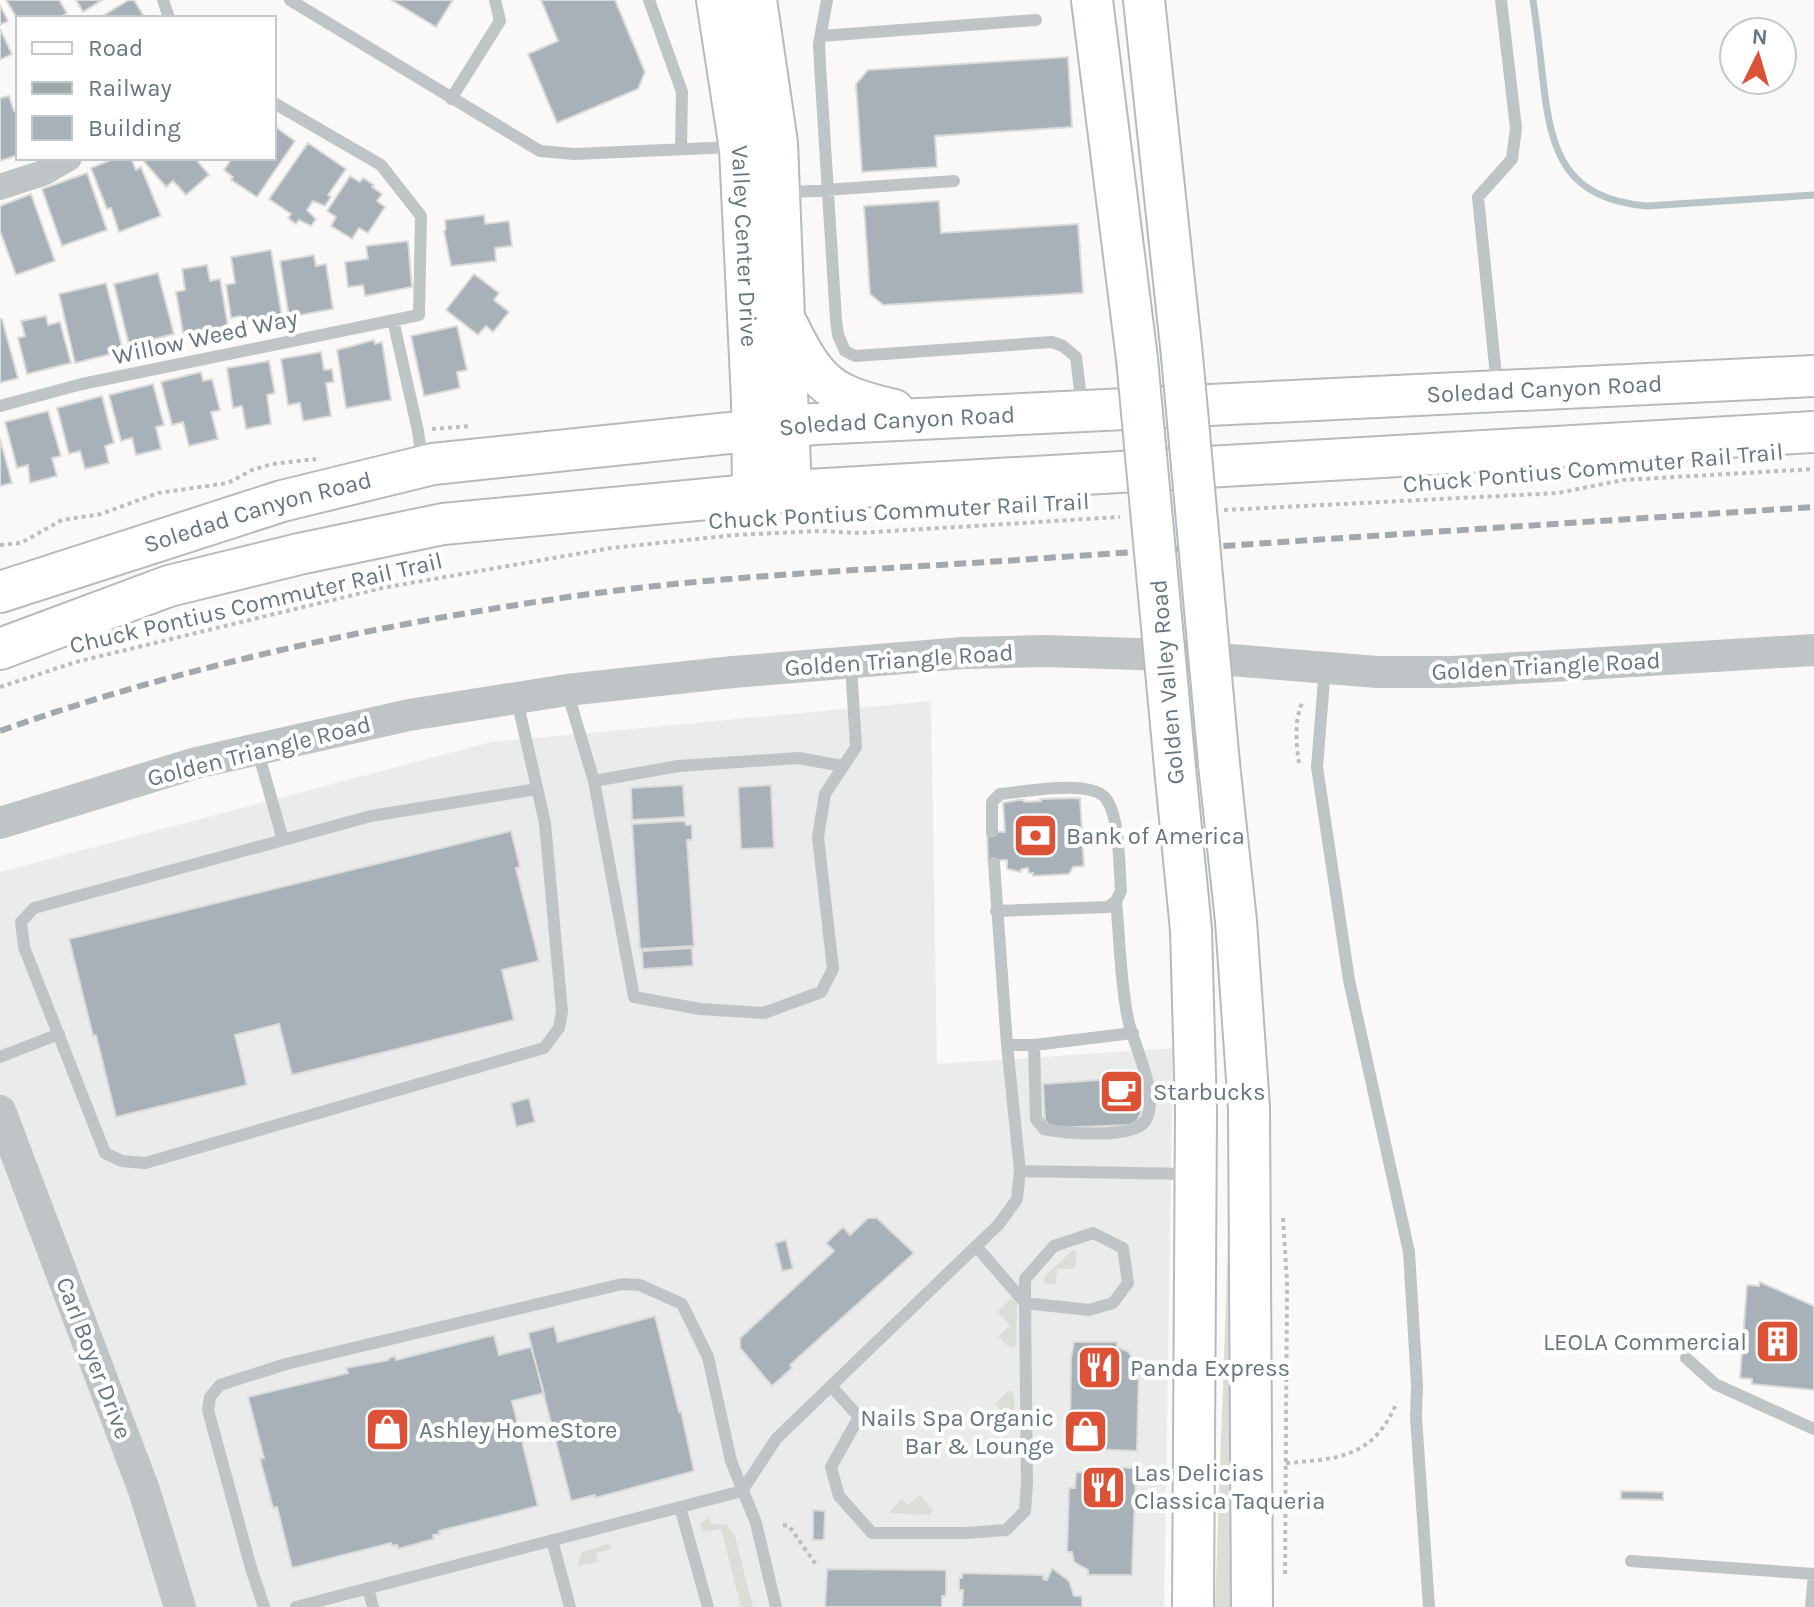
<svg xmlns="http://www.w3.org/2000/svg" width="1814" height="1607" viewBox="0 0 1814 1607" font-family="Karla,sans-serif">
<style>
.built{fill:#eaebeb}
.green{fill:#daded7}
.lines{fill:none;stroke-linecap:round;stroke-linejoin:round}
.stream{stroke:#b8c5c8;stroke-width:7}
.building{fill:#a8b1b7;stroke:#dbdbda;stroke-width:2}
.primary-casing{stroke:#b5babe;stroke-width:44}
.path{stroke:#babec0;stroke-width:4;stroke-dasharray:4 4;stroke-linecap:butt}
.service{stroke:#bfc4c7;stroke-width:12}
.minor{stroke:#bfc4c7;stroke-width:26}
.tertiary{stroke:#bfc4c7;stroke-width:32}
.primary{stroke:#fff;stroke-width:40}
.rail{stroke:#a1a9ae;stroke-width:6;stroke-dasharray:12 6;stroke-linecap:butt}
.primary-bridge-casing{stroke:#b5babe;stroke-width:44;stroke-linecap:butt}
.primary-bridge{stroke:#fff;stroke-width:40}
.labels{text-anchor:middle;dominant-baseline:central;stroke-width:8;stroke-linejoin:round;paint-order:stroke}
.street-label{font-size:24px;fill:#667781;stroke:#fff}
.poi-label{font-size:24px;fill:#667781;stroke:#fff;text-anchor:start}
</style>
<rect width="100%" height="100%" fill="#faf9f8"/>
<path class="built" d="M931 701 937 1064 1173 1048 1164 1607H0V872L491 742Z"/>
<path class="green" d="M1230 1188 1235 1595 1232 1607H1215Z
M1073 1250 1077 1252 1075 1269H1057L1056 1285 1045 1283 1044 1277Z
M1010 1299 1014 1300 1017 1305 1016 1346 1011 1348 998 1337 1010 1325 997 1312Z
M1008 1391H1012C1016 1401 1016 1420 1010 1429L997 1428 1008 1417 995 1404Z
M920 1495 933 1510 930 1515 889 1513 901 1499 908 1505Z
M709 1517 711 1523 727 1525 735 1536 753 1607H741L721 1529 703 1532 700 1523Z
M608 1544 611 1545V1549L596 1553 598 1562 578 1566 582 1552Z"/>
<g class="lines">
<path class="stream" d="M1533 0C1537 27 1540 53 1543 80 1551 153 1565 199 1647 206L1814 195"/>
</g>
<path class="building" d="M6 0H59L67 13 59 18 18 20Z
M76 0H102L83 12Z
M129 0H134L145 18H99Z
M391 0H453L436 27Z
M541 0H615L645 72 638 89 557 123 528 54 558 41Z
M0 5 8 21 0 25Z
M0 29 12 54 0 60Z
M1068 57 1072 127 935 136 937 167 862 172 856 84 868 70Z
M9 96 14 111 18 109V155L0 161V98Z
M274 126 295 141 257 197 231 180 233 177 224 170 232 158H274Z
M308 143 346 169 328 195 331 197 325 206 313 201 307 210 316 219 311 226 299 220 296 224 288 218 291 214 269 199Z
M116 158H131L136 170 141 167 161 216 119 232 111 208 107 209 91 168Z
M141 158H195L209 175 186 195 173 181 166 187Z
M87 173 107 230 62 246 42 189Z
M350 176 360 182 363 178 374 185 372 187 382 194 377 201 385 207 368 233 359 228 352 239 331 226 336 217 327 211Z
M31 194 55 261 16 275 0 231V206Z
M939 201 941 233 1078 224 1083 293 883 305 870 294 864 206Z
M484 215 485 224 509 221 512 246 495 248 496 261 451 266 444 231 446 229 445 220Z
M408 241 412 287 365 296 363 285 348 287 345 262 368 259 366 246Z
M271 250 282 317 241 322 240 316 231 318 226 285 235 283 231 257Z
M314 255 316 266 326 264 333 309 289 317 280 261Z
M207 265 210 281 220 279 228 326 183 333 176 292 185 290 182 269Z
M158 273 174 334 129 345 114 284Z
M474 274 499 293 494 300 509 312 493 332 486 326 478 335 446 310Z
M106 283 123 351 75 363 59 294Z
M46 316 48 325 60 322 71 363 27 374 18 338 25 336 21 321Z
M0 319H2L18 378 0 383Z
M457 326 467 370 457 372 460 388 424 396 411 336Z
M374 340 375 344 382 342 391 400 346 408 337 350Z
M321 352 324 370 332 369 334 382 326 383 331 416 303 421 300 403 288 405 281 359Z
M269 361 275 393 267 395 271 424 246 429 242 406 233 408 227 368Z
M201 372 203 381 212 379 220 410 211 412 218 439 189 446 183 422 172 425 161 382Z
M153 384 164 425 156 427 161 449 136 455 132 438 121 441 109 395Z
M102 396 114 443 105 446 109 463 85 469 80 451 69 454 57 408Z
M48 411 61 456 52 458 57 476 30 483 28 465 17 468 5 422Z
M0 439 12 483 0 486Z
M683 785 685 817 632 820 631 788Z
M771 785 774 848 741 849 738 787Z
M1080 798 1084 866 1073 867 1069 874 1033 876V873H1029L1028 868 1021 869V872L1007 869V860L988 861 987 832H1005L1003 803 1018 800H1024V802L1041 801 1040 799Z
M685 821 686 825H692V840H687L694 946 640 949 632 824Z
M511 831 520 867 516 868 539 961 502 970 514 1020 292 1075 279 1024 235 1035 247 1085 116 1117 96 1035 93 1036 69 939Z
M692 948 693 966 643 969 642 951Z
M1140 1077 1141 1113 1137 1121 1130 1125 1053 1128 1045 1121 1043 1084Z
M529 1098 535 1122 516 1127 511 1103Z
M868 1218H877L914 1253 790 1365 792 1368 772 1386 740 1348V1338L834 1251 826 1243 843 1227 850 1235Z
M786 1240 793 1269 782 1271 775 1243Z
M1760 1282 1814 1306V1390L1752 1384V1379L1740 1378 1747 1285 1759 1286Z
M655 1316 679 1412 681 1411 694 1471 595 1498V1495L571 1501 528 1333 554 1326 558 1342Z
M494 1335 499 1355 531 1347 544 1393 512 1401 538 1506 439 1531 440 1534 433 1535 434 1539 398 1549 397 1545 392 1546 391 1543 292 1568 277 1507 273 1508 260 1459 264 1458 248 1397 348 1373 346 1368 389 1360V1358L395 1356 396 1360Z
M1074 1342H1117V1347L1129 1352 1135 1365H1139L1137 1451 1092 1449V1445H1075V1427H1070L1071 1358Z
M1091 1467 1136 1468 1132 1575H1088V1570L1074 1562 1072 1552H1067L1069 1488H1075L1076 1472 1091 1473Z
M1621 1491 1663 1492V1500L1621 1499Z
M813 1510 825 1511 824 1540H813Z
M1052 1568 1069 1581 1074 1596H1082V1607H962L963 1590H959V1578H962V1573L1043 1575V1579L1047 1580Z
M827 1569 946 1570V1596H942V1607H825Z"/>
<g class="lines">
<defs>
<g id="primary">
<path id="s1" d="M717 0 740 149 752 400 753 494"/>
<path d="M756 0 777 143 791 491"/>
<path d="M1092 0 1137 359"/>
<path d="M1144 0 1182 356"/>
<path d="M788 326C817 385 830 395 894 410"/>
<path id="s2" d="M0 592 282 501 433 464 815 424 1814 376"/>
<path d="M0 649 169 586 299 554 443 524 791 491 1814 432"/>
<path d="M1219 764 1236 921 1249 1108 1252 1607"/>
<path d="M1176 778 1191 930 1196 1111 1193 1607"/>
</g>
</defs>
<use href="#primary" class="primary-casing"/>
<path class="path" d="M432 429 471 426
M1224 510 1558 493 1623 480 1814 469
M0 545 21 543 62 520 101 514 158 493 228 483 252 470 272 464 316 459
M0 687 76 662 382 588 611 548 735 535 820 531 859 533 1120 517
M1299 763C1296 744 1294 718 1303 701
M1283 1218 1287 1281 1285 1577
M1286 1463C1340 1459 1374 1457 1397 1402
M783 1525 789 1526 817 1566"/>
<path class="service" d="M163 0 169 18
M290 0 540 151 574 154 733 147
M649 0 682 92 681 149
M827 0 819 44 820 65 836 320 838 335 845 351 855 356 1052 342 1063 346 1076 357 1082 407
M821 36 1036 20
M451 99 500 21 495 0
M782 193 954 181
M393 320 418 431 422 460
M1497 386 1478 197 1512 159 1516 128 1501 0
M0 406 82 384 419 315 421 216 381 165 274 103
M1325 668 1317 767 1349 980 1409 1252 1417 1385 1416 1417 1429 1607
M567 691 594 781 634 997 700 1009 764 1013 821 992 833 969 818 837 825 794 856 747 851 665
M517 700 545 823 562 1012 559 1028 544 1048 145 1163 122 1161 105 1153 24 947 21 922 34 908 371 816 537 789
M258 752 283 840
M594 781 678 766 799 758 842 766
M992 832V802L1000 794C1024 792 1093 778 1107 800 1120 820 1119 867 1121 891L1116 901 1108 907 996 911
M1007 1045H1034L1036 1119 1044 1129C1064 1133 1135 1140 1146 1120 1160 1095 1133 1044 1128 1019 1120 981 1120 940 1116 901
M1034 1045 1133 1033
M0 1057 59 1034
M1020 1171 1189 1174
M1686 1358 1715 1384 1814 1429
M831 1386 859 1417 831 1467 839 1496 872 1533H966L1006 1530 1025 1511 1027 1483 1025 1303 1089 1310 1113 1303 1128 1283 1123 1248 1093 1233 1054 1246 1025 1279V1303L976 1246
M680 1507 708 1607
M552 1540 570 1607
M1631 1561 1814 1574
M368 1588 373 1607
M264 1607 251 1568 208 1410 210 1397 220 1385 286 1364 622 1284 640 1285 682 1304 708 1357 731 1461 756 1523 776 1607
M296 1607 742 1491 776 1439 999 1224 1017 1199 1020 1171 1007 1045 994 863
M1811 1607 1814 1574"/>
<path class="minor" d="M0 187 43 173 69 158"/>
<path class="tertiary" d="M0 823 196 763 409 715 567 690 733 672 963 653 1045 651 1169 655 1377 672H1453L1814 650
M0 1111 144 1490 180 1607"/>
<use href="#primary" class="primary"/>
<path class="rail" d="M0 731C179 667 368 627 555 599 710 575 875 570 1032 559 1293 541 1553 524 1814 507"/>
<defs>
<path id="primary-bridge" d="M1182 356 1219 764
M1137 359 1176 778"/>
</defs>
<use href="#primary-bridge" class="primary-bridge-casing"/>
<use href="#primary-bridge" class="primary-bridge"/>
</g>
<defs>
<symbol id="bank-square" viewBox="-11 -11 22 22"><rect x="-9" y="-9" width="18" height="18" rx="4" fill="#db5237" stroke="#fff"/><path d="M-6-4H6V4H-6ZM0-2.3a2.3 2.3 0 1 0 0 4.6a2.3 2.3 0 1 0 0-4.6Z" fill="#fff"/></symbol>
<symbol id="cafe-square" viewBox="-11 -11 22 22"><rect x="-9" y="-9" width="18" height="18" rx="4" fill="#db5237" stroke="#fff"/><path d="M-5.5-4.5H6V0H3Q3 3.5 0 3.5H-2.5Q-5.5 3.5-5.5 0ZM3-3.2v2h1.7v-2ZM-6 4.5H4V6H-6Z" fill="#fff"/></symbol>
<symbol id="building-square" viewBox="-11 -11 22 22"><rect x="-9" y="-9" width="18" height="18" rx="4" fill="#db5237" stroke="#fff"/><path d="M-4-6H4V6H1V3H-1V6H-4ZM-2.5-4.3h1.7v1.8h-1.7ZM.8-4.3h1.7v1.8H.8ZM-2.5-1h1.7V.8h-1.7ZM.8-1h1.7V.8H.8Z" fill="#fff"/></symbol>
<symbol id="restaurant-square" viewBox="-11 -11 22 22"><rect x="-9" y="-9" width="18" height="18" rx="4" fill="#db5237" stroke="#fff"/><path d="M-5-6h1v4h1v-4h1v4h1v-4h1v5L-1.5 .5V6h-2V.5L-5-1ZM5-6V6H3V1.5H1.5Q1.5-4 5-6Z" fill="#fff"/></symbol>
<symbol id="shop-square" viewBox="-11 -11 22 22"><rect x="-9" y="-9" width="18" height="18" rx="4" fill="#db5237" stroke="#fff"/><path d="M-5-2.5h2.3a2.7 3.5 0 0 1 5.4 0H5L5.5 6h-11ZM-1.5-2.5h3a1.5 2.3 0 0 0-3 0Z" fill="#fff"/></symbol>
</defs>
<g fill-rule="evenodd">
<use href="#bank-square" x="1010" y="810" width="51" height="51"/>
<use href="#cafe-square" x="1096" y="1066" width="51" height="51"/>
<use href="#building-square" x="1752" y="1316" width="51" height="51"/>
<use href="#restaurant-square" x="1074" y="1342" width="51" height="51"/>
<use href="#shop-square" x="362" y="1404" width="51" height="51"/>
<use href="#shop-square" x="1060" y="1406" width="51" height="51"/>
<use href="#restaurant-square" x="1078" y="1462" width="51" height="51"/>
</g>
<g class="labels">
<g class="street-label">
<text stroke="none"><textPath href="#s1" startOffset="248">Valley Center Drive</textPath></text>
<text transform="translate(205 337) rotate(-12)">Willow Weed Way</text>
<text stroke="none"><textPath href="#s2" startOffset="1566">Soledad Canyon Road</textPath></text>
<text stroke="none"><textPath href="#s2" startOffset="918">Soledad Canyon Road</textPath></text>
<text transform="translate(1593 468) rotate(-5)">Chuck Pontius Commuter Rail Trail</text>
<text transform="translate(899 511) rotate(-3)">Chuck Pontius Commuter Rail Trail</text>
<text stroke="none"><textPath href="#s2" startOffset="270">Soledad Canyon Road</textPath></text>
<text transform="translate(256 603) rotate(-13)">Chuck Pontius Commuter Rail Trail</text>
<text transform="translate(899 660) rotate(-4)">Golden Triangle Road</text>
<text transform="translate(1546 666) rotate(-3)">Golden Triangle Road</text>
<text transform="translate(1167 682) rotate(-95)">Golden Valley Road</text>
<text transform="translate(259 751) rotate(-14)">Golden Triangle Road</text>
<text transform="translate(94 1358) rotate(69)">Carl Boyer Drive</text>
</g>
<g class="poi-label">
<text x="1066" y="836">Bank of America</text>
<text x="1153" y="1092">Starbucks</text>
<text x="1747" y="1342" text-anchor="end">LEOLA Commercial</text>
<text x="1130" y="1368">Panda Express</text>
<text x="1054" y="1418" text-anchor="end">Nails Spa Organic<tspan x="1054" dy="28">Bar &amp; Lounge</tspan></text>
<text x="419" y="1430">Ashley HomeStore</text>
<text x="1134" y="1473">Las Delicias<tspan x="1134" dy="28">Classica Taqueria</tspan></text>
</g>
</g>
<rect x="16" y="16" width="260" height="144" fill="#ffffff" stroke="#c2c9cd" stroke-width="2"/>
<rect x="32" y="42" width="40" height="12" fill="#ffffff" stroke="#c2c9cd" stroke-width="2"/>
<text x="88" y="56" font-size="24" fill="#667781">Road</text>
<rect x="32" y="82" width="40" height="12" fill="#a1a9ae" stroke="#c2c9cd" stroke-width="2"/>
<text x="88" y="96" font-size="24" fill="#667781">Railway</text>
<rect x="32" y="116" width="40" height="24" fill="#a8b1b7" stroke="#c2c9cd" stroke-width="2"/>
<text x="88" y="136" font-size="24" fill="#667781">Building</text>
<g transform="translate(1758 56) rotate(5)"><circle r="38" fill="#ffffff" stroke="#c2c9cd" stroke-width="2"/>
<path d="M0-6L14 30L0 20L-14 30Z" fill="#db5237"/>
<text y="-12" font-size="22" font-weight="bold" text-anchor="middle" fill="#667781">N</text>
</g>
</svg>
